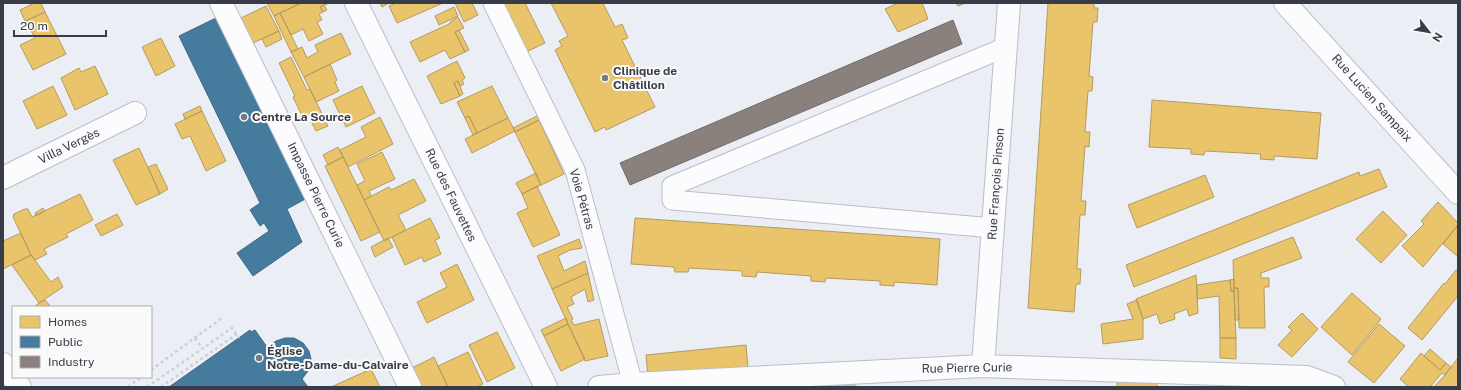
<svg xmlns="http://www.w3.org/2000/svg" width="1461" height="390" viewBox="0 0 1461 390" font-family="'Public Sans',sans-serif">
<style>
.homes{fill:#e9c46a;stroke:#b49b60}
.public{fill:#457b9d;stroke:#416884}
.industry{fill:#8a817c;stroke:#716c6c}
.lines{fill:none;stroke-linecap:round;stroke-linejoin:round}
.service-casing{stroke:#babec7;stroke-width:21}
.minor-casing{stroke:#babec7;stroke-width:24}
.path{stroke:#cdcfd2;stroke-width:2.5;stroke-dasharray:3 3;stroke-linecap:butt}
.service{stroke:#fcfcfe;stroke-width:19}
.minor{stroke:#fcfcfe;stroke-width:22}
.poi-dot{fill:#767a85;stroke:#fafafa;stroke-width:1.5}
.labels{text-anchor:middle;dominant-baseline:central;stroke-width:4;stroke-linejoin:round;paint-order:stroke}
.poi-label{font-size:12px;font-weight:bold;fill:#373c48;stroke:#fafafa;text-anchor:start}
.street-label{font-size:12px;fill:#373c48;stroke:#fafafa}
</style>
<rect width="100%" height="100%" fill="#ebeef5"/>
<path class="homes" d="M34 3H41L45 12 25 21 20 10Z
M267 3H301L274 16Z
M301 3H329L320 7 323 12 319 14 322 20 317 22 323 34 309 41 303 29 291 35 280 13Z
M380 3H389L382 7Z
M396 3H443L397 23 389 6Z
M455 3H472L478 15 464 22Z
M500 3H525L545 43 522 54Z
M551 3H603L615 27 622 24 628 38 622 40 655 107 606 130 605 127 595 132 555 50 562 46 559 41 568 36Z
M898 3H922L928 19 898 32 885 9Z
M956 3H966L958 6Z
M1048 3H1094V8H1098L1097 22H1093L1089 76 1093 77 1092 91H1088L1085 132H1090L1089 147 1085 146 1081 201H1086L1085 215H1080L1077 269H1081L1080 284H1076L1074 312 1028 308Z
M324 5 327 10 323 12 320 7Z
M266 6 279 31 253 43 241 18Z
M454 7 458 16 439 25 435 16Z
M45 12 66 54 33 70 20 45 35 38 26 21Z
M280 13 298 49 291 52 274 16Z
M458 17 464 28 455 32 465 52 450 59 445 50 420 62 410 42 451 23 450 22Z
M459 30 469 50 465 52 455 32Z
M279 31 282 39 266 47 262 39Z
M341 33 351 54 304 77 291 52 302 47 307 58 318 52 315 45Z
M161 38 175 66 156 76 142 47Z
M291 57 307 90 310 89 328 126 316 131 310 119 305 122 293 97 295 96 279 63Z
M457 61 465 78 462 80 464 84 460 86 458 81 454 83 460 96 441 104 427 76Z
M330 64 337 80 335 82 339 91 316 102 304 77Z
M95 66 108 94 75 110 61 78 79 68 81 72Z
M458 81 463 94 460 96 454 83Z
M53 86 67 115 37 129 23 101Z
M362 86 375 113 346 127 333 100Z
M492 86 508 118 477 133 469 116 465 118 457 102Z
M1152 100 1321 113 1317 159 1274 156V160L1260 159 1261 154 1205 151 1204 155 1191 154V149L1149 147Z
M200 106 202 111 185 119 183 114Z
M202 111 226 161 206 171 190 136 182 139 175 124Z
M469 116 477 133 473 135 465 118Z
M537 116 539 120 515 132 513 128Z
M380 117 393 144 348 167 340 150 366 137 361 127Z
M508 118 515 131 472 153 465 139Z
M539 120 564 174 541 185 515 132Z
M338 147 343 157 328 165 323 155Z
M139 148 160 194 136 205 113 160Z
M382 152 395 179 369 191 371 196 364 200 357 185 365 181 357 164Z
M343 157 380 232 361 241 325 166Z
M156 164 168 189 160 194 148 167Z
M1379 169 1387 187 1134 287 1126 265 1359 172 1360 176Z
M536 173 541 185 522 194 516 183Z
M1205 175 1214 197 1137 228 1128 205Z
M414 179 426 201 398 215 406 230 384 241 364 200 389 187 391 190Z
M537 186 560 235 533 247 517 213 528 208 522 194Z
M80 194 93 220 66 234 68 237 44 249 47 254 35 260 31 255 13 217 14 214 25 209H28L32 217Z
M1438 202 1458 223V225L1423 267 1402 246 1424 224 1421 221Z
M43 208 45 211 36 216 35 213Z
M1383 211 1407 235 1381 263 1356 239Z
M117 214 123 225 101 236 95 225Z
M430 218 440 238 435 240 441 254 424 262 422 257 405 265 392 237Z
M635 218 940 239 937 285 894 282V286L880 285V281L826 278 825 282 811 281V276L757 272 756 277 742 276V271L689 268 688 272H675L674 267 631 264Z
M1458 225V255L1457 256 1443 244Z
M21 233 31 255 3 269V241Z
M1293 237 1302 258 1261 273V278H1269V287H1264L1265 328H1239L1238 288H1234L1233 260Z
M388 238 393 247 375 257 371 247Z
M579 239 582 248 570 250 558 256 564 271 585 261 588 273 552 289 537 256Z
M31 255 51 282 58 277 63 287 39 303 12 265Z
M457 264 474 300 427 323 417 302 447 287 440 273Z
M1456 270 1458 271V296L1422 340 1408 328 1444 283 1445 284Z
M588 273 594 300 588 302 585 289 571 297 574 304 567 307 573 319 571 320 574 325 599 319 608 356 585 361 552 289Z
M1196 275 1198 313 1189 316 1187 309 1174 314 1175 319 1160 324 1157 314 1143 319 1136 299Z
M1234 279V291H1231L1230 280Z
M1230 280 1231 291H1234L1236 338H1220L1219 296 1197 299V285Z
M1234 288H1238L1239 320H1235Z
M1352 293 1381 319 1352 355 1321 327Z
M45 300 51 307H34L39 303Z
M1137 300 1143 319V339L1103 344 1101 324 1133 319 1127 304Z
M1302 313 1318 329 1292 357 1278 345 1292 330 1288 327Z
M566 318 568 324 544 336 541 330Z
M568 324 585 359 561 371 544 336Z
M1379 324 1405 346 1374 383 1348 362Z
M497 332 515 368 487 382 469 345Z
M1220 338H1236V359L1220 358Z
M746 345 748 368 648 377 646 355Z
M1430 349 1446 363 1440 370 1424 356Z
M468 352 483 384 477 387H448L438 366Z
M1421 353 1440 370 1446 363 1451 367 1445 375 1442 373 1430 387H1409L1400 379Z
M434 357 448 387H416L408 370Z
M1458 358V387H1434L1445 375Z
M371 369 380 387H331Z
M1117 379 1157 380V387H1117Z
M853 382 856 387H785Z"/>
<path class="public" d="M220 16 309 197 287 209 302 242 253 276 237 253 269 231 264 223 260 226 250 210 260 203 179 36Z
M250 330 251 332 255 330 267 347 276 341 285 338H294L303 343 309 351 311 359 308 371 302 379 308 387H169Z"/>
<path class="industry" d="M953 20 962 44 630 185 620 163Z"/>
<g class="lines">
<defs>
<path id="service" d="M493 3 575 170 633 384
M993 228 672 200V186L1006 47"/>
<path id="minor" d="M221 3 410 387
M356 3 546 387
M1285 3 1458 193
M3 178 135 113
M3 364 20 387
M983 366 1009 3
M599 387 633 384 983 366 1307 377 1334 387"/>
</defs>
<use href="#service" class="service-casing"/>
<use href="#minor" class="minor-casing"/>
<path class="path" d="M195 338 202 348
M151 370 222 318
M128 387 141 377
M147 387 232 328 239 338
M161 387 237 334"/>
<use href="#service" class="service"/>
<use href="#minor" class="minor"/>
</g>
<g class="poi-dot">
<circle cx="605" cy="78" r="4"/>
<circle cx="244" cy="117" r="4"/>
<circle cx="259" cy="358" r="4"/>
</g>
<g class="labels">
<g class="poi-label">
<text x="613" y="71">Clinique de<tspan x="613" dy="14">Châtillon</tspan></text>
<text x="252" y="117">Centre La Source</text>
<text x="267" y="351">Église<tspan x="267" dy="14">Notre-Dame-du-Calvaire</tspan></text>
</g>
<g class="street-label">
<text transform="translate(1372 98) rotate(48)">Rue Lucien Sampaix</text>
<text transform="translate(69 146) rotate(-26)">Villa Vergès</text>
<text transform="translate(996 184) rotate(-86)">Rue François Pinson</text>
<text transform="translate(316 195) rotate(64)">Impasse Pierre Curie</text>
<text transform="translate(451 195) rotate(64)">Rue des Fauvettes</text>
<text transform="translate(582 199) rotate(74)">Voie Pétras</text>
<text transform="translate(967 368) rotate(-1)">Rue Pierre Curie</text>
</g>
</g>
<rect width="1461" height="390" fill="none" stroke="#373c48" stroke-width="8"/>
<rect x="12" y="306" width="140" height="72" fill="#fafafa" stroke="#acaeb3"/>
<rect x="20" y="316" width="20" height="12" fill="#e9c46a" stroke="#acaeb3"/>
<text x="48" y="326" font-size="12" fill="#373c48">Homes</text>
<rect x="20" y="336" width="20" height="12" fill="#457b9d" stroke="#acaeb3"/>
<text x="48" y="346" font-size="12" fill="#373c48">Public</text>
<rect x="20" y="356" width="20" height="12" fill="#8a817c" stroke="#acaeb3"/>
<text x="48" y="366" font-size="12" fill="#373c48">Industry</text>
<g transform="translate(1429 32) rotate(121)" stroke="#fafafa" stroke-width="3" paint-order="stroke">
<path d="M0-3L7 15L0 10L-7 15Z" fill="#373c48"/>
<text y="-6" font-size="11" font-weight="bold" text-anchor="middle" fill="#373c48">N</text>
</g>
<path d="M14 30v6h92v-6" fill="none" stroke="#373c48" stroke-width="2"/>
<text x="20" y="30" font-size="12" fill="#373c48" stroke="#fafafa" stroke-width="3" paint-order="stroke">20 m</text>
</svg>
